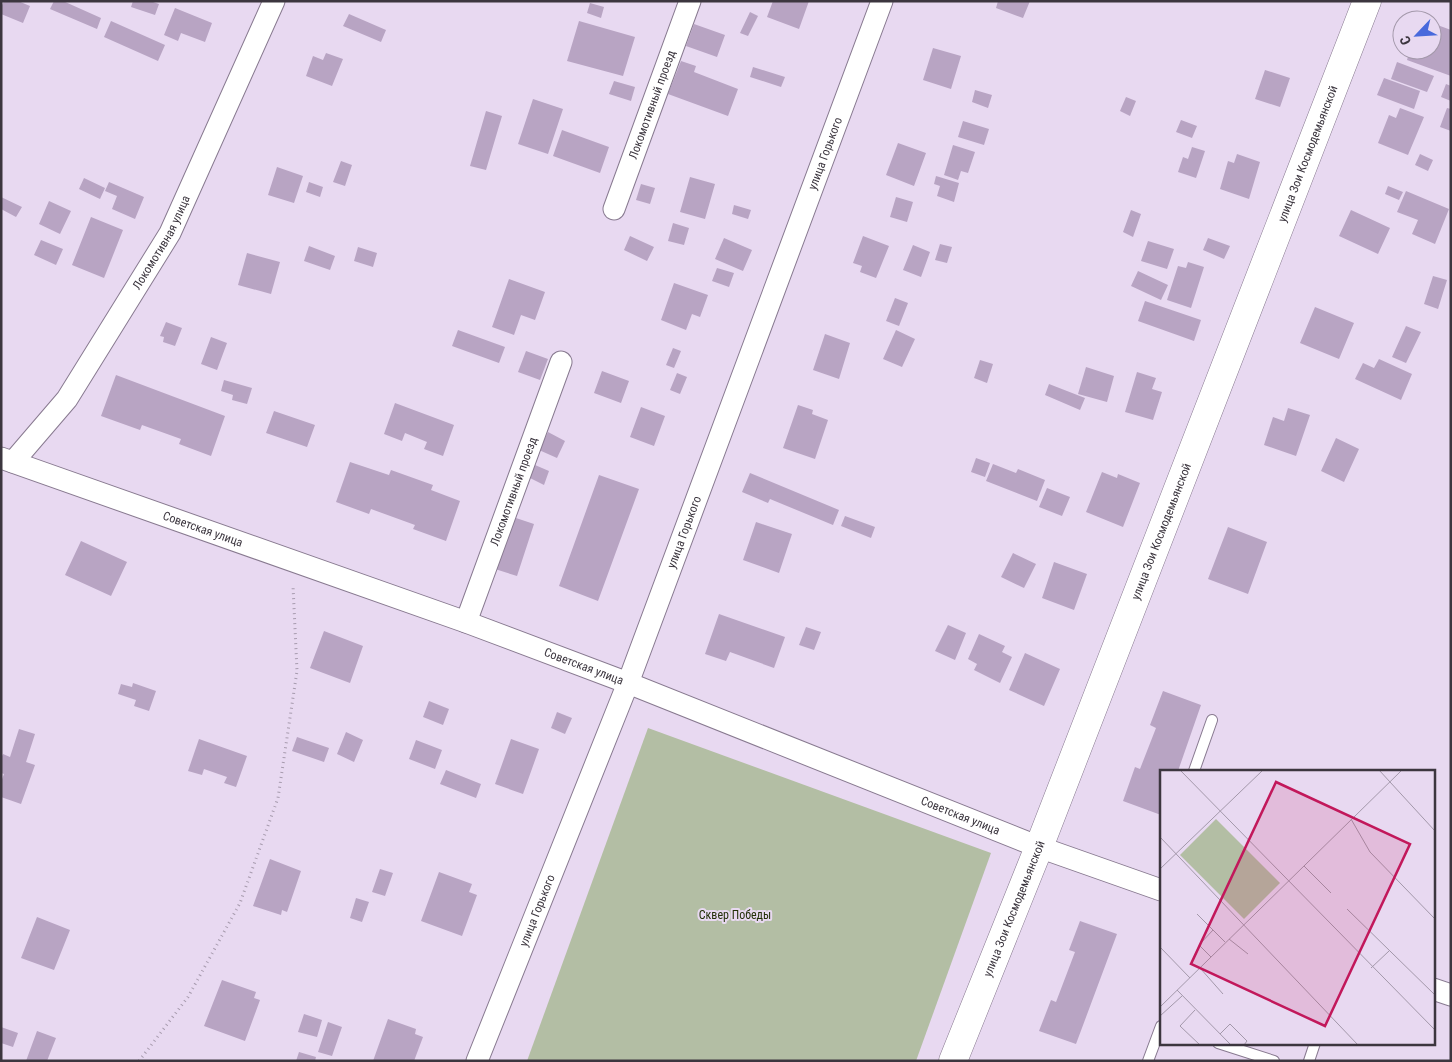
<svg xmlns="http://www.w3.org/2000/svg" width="1452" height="1062" viewBox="0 0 1452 1062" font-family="'Roboto Condensed',sans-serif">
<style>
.green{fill:#b3bea4}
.building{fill:#b8a4c3}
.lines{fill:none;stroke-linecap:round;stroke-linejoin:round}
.lane-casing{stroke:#887a90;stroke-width:12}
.street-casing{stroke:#887a90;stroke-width:23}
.secondary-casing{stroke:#887a90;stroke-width:29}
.path{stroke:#a79bae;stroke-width:3;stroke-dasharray:1 4;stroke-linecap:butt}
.lane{stroke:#fff;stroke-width:10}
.street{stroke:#fff;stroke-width:21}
.secondary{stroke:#fff;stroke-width:28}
.labels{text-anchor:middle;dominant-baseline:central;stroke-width:4;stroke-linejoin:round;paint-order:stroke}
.street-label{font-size:12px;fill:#3c363f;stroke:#e8d9f1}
.park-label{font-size:12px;fill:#233008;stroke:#e8d9f1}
.inset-road{fill:none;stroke:#a398aa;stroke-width:1}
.view{fill:#c2185b;fill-opacity:0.15;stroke:#c2185b;stroke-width:2.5}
.inset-edge{fill:none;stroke:#3c363f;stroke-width:2.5}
</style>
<rect width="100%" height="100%" fill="#e8d9f1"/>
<path class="green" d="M648 728 991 853 916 1061H527Z"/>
<path class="building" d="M4 1H18L30 6 23 23 1 14V7Z
M54 1H63L101 18 97 29 50 9Z
M133 1H150L159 4 155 15 131 7Z
M773 1H809L799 29 767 17Z
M998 1H1030L1023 18 996 8Z
M590 3 604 7 601 18 587 13Z
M175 8 212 23 205 42 181 33 178 41 164 35Z
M750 12 758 16 748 36 740 33Z
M349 14 386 30 381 42 343 26Z
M111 21 165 45 158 61 104 37Z
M579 21 635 37 623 76 567 61Z
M1432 23 1451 30V76L1407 60 1410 50H1432Z
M694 24 725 35 717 57 686 46Z
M933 48 961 56 951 89 923 80Z
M326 53 343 59 332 86 306 76 313 56 323 60Z
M681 61 696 66 694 72 738 89 728 116 668 94Z
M1397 62 1434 76 1427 92 1391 79Z
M753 67 785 77 781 87 750 77Z
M1265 70 1290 78 1280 107 1255 99Z
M1384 78 1420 91 1414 109 1377 95Z
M614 81 635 87 631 101 609 94Z
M1446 84 1451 86V101L1441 97Z
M975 90 992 95 988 108 972 102Z
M1126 97 1136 101 1130 116 1120 111Z
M533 99 563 109 548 154 518 144Z
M1400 108 1424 117 1408 155 1378 143 1389 115 1396 118Z
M1447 108 1451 109V131L1440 127Z
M486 111 502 116 486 170 470 166Z
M1181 120 1197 126 1192 138 1176 132Z
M963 121 989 129 984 145 958 137Z
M562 130 609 147 600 173 553 156Z
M898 143 926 153 914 186 886 175Z
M953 145 975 152 968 173 961 171 958 180 944 175Z
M1192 147 1205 151 1196 178 1178 172 1183 157 1188 159Z
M1237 154 1260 162 1249 199 1220 189 1228 161 1234 163Z
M1420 154 1433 160 1428 171 1415 165Z
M341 161 352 165 345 186 333 182Z
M277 167 303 176 294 203 268 195Z
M936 176 959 183 954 202 937 196 940 186 934 184Z
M690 177 715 184 705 219 680 212Z
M84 178 105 188 100 199 79 189Z
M109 182 144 197 135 219 112 209 117 196 105 191Z
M309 182 323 187 320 197 306 192Z
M641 184 655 188 650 204 636 200Z
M1388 186 1403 192 1399 200 1385 194Z
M1406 191 1449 209 1435 244 1412 234 1418 220 1397 212Z
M1 197 22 207 16 217 1 209Z
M896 197 913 202 907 222 890 217Z
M49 201 71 211 60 234 39 224Z
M734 205 751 210 748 219 732 214Z
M1131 210 1141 214 1133 237 1123 232Z
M1351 210 1390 228 1378 254 1339 236Z
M91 217 123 230 104 278 72 265Z
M673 223 689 228 684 245 668 241Z
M630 236 654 247 647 261 624 250Z
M863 236 889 246 876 278 860 272 862 266 853 263Z
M724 238 752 250 743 271 715 259Z
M1208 238 1230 246 1224 259 1203 250Z
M41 240 63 249 56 265 34 255Z
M1148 241 1174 249 1167 269 1141 261Z
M940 244 952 247 947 263 935 260Z
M913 245 930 252 921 277 903 270Z
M309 246 335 256 330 270 304 261Z
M358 247 377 253 373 267 354 261Z
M247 253 280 262 271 294 238 285Z
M1188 262 1204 267 1191 308 1167 300 1178 266 1186 268Z
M717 268 734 273 729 287 712 281Z
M1138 271 1168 285 1161 300 1131 286Z
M1433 276 1447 280 1438 309 1424 304Z
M509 279 545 292 535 320 521 315 514 335 492 327Z
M674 283 708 295 700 317 692 314 686 330 661 320Z
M895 298 908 303 899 326 886 321Z
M1145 301 1201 320 1194 341 1138 321Z
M1315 307 1354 323 1339 359 1300 343Z
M166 322 182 328 175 346 163 342 164 337 160 336Z
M1406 326 1421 332 1406 363 1392 357Z
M458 330 505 347 499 363 452 346Z
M896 330 915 339 902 367 883 359Z
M825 334 850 343 839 379 813 370Z
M211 337 227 343 217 370 201 364Z
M673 348 681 351 674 368 666 365Z
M526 351 548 359 540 380 518 372Z
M1379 359 1412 374 1401 400 1355 379 1363 363 1374 368Z
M980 360 993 364 987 383 974 378Z
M1086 367 1114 376 1107 402 1078 394Z
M602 371 629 381 621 403 594 393Z
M1137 372 1156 378 1152 389 1162 392 1153 420 1125 412Z
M677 373 687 377 680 394 670 390Z
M116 375 225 416 211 456 179 444 181 439 142 425 140 430 101 416Z
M224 380 252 388 247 404 232 400 233 395 221 391Z
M1049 384 1085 398 1080 410 1045 395Z
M395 403 454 425 443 456 424 449 427 442 405 433 402 441 384 434Z
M798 405 813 410 812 414 828 420 815 459 783 448Z
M641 407 665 416 654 446 630 437Z
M1288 408 1310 415 1296 456 1264 445 1273 417 1284 421Z
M274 411 315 425 307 447 266 433Z
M548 432 565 441 557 458 539 450Z
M1336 438 1359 449 1344 482 1321 471Z
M976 458 990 463 985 477 971 472Z
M350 462 389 475 391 470 433 485 431 490 460 501 446 541 413 529 415 525 371 509 369 514 336 502Z
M993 464 1016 473 1018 469 1045 480 1037 501 986 481Z
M535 465 549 471 544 485 530 478Z
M1102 472 1117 478 1118 474 1140 483 1123 527 1086 512Z
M750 473 839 510 833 525 770 499 768 503 742 492Z
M599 475 639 489 598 601 559 586Z
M1047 488 1070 497 1062 516 1039 507Z
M845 516 875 527 871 538 841 526Z
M513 517 534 524 517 576 495 569Z
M756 522 792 534 779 573 743 560Z
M1228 527 1267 542 1248 594 1208 579Z
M81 541 127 562 111 596 65 575Z
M1013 553 1036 564 1024 588 1001 577Z
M1054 562 1087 574 1074 610 1042 598Z
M719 614 785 637 774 668 730 652 726 661 705 654Z
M948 625 966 633 955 660 935 651Z
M806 627 821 632 814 650 799 645Z
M324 631 363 646 350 683 310 668Z
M979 634 1005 646 1002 652 1012 657 1000 683 974 670 977 664 968 659Z
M1025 653 1060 669 1044 706 1009 690Z
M133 683 156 691 149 711 134 706 136 700 118 694 121 684 132 687Z
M1163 691 1201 705 1178 771H1161V815L1123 801 1135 767 1140 769 1156 728 1150 725Z
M429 701 449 709 443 725 423 717Z
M557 712 572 718 565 734 551 728Z
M19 729 35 734 26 762 35 765 21 804 1 797V782L4 774 1 773V758L3 754 10 757Z
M346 732 363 740 354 762 337 754Z
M297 737 329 748 324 762 292 751Z
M199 739 247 756 236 787 224 783 227 777 204 769 202 775 188 771Z
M511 739 539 749 523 794 495 784Z
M416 740 442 750 435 769 409 759Z
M446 770 481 784 476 798 440 784Z
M270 859 301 871 287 912 282 910 281 915 253 906Z
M380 869 393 873 385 896 372 892Z
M439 872 472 884 469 892 477 895 462 936 421 921Z
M356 898 369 902 362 922 350 918Z
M37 917 70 930 54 970 21 958Z
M1080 921 1117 934 1076 1044 1039 1031 1051 1000 1056 1002 1075 952 1069 950Z
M222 980 256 992 254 998 260 1000 245 1041 204 1026Z
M304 1014 322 1020 317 1037 298 1032Z
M388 1019 416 1029 415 1034 423 1037 414 1061H373Z
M328 1022 342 1027 332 1056 318 1052Z
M1 1027 18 1033 13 1047 1 1043Z
M37 1031 56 1038 47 1061H26Z
M299 1052 316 1057 315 1061H296Z"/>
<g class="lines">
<defs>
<path id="lane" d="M1194 771 1212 720
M1218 1043 1274 1061
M1148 1061 1161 1026
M1309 1061 1315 1043"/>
<g id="street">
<path id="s1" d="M614 209 690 1"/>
<path id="s2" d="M1 458 466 622 628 683 1039 847 1161 890"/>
<path id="s3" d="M13 462 67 399 170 233 274 1"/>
<path id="s4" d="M466 622 561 362"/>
<path d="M1433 989 1451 995"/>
<path id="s5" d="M477 1061 628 683 882 1"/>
</g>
<g id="secondary">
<path id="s6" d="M953 1061 1039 847 1367 1"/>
</g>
</defs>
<use href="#lane" class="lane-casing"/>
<use href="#street" class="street-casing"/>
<use href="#secondary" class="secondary-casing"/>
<path class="path" d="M139 1061 188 997 240 903 278 798 297 671 293 586"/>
<use href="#lane" class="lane"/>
<use href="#street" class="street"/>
<use href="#secondary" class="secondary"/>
</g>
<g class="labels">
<g class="street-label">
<text stroke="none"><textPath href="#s1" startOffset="111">Локомотивный проезд</textPath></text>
<text stroke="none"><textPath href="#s5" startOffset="972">улица Горького</textPath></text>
<text stroke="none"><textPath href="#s6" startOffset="974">улица Зои Космодемьянской</textPath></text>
<text stroke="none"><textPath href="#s3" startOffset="266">Локомотивная улица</textPath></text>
<text stroke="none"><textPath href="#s4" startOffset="139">Локомотивный проезд</textPath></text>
<text stroke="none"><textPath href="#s2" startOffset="214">Советская улица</textPath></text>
<text stroke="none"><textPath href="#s6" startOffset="569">улица Зои Космодемьянской</textPath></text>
<text stroke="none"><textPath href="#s5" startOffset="568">улица Горького</textPath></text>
<text stroke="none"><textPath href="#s2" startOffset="619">Советская улица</textPath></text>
<text stroke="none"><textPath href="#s2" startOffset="1024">Советская улица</textPath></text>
<text stroke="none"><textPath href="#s6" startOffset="164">улица Зои Космодемьянской</textPath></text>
<text stroke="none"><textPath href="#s5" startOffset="162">улица Горького</textPath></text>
</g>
<g class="park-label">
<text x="735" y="915">Сквер Победы</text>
</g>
</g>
<g transform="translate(1160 770)">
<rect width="275" height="275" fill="#e8d9f1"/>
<path d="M56 49 120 113 84 149 20 85Z" fill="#b3bea4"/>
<path class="inset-road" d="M20 0 275 260M219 0 275 61M191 49 210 82 275 149M0 67 198 275M144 96 171 123M0 99 103 0M187 139 275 225M37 144 65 172M69 169 88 184M0 177 30 208M51 187 39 175 53 160M40 198 63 224M211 198 229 181M17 220 71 275M0 237 242 0M35 240 20 256 40 275M0 246 22 226M60 264 70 254 87 271 84 275"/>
<path class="view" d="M116 12 250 74 165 256 31 194Z"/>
<rect width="275" height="275" class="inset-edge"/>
</g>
<rect width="1452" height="1062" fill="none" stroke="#3c363f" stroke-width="5"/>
<g transform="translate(1417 35) rotate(245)"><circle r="24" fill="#e8d9f1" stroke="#a398aa"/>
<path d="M0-4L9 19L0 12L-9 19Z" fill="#4869dc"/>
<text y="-8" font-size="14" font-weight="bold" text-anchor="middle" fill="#3c363f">С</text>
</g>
</svg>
